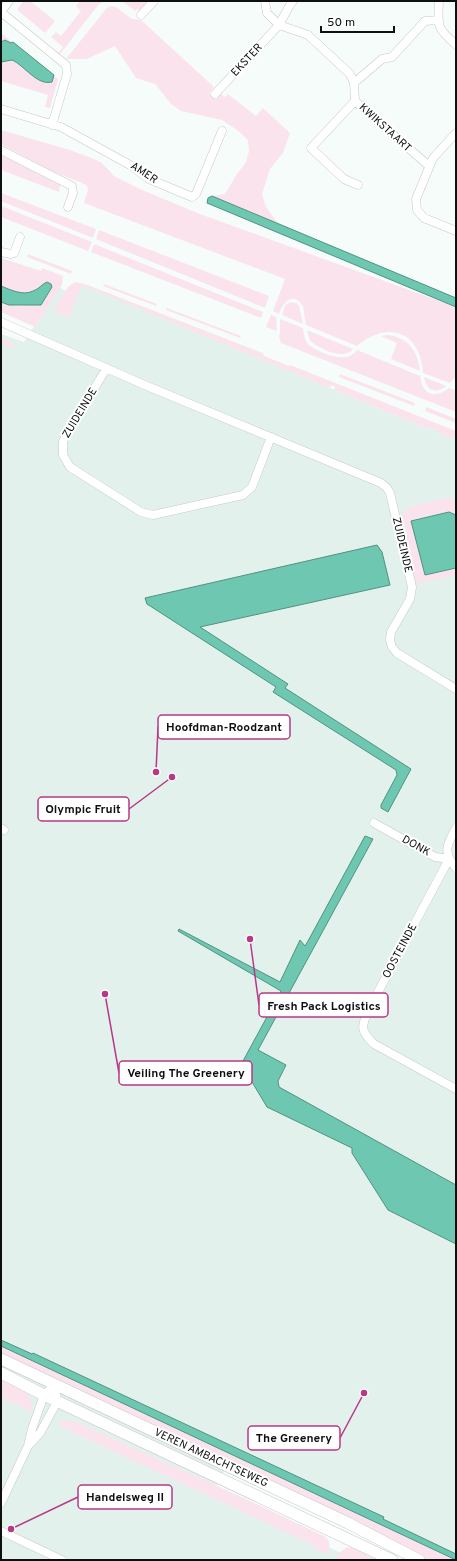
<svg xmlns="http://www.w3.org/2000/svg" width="457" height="1561" viewBox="0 0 457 1561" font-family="Overpass,sans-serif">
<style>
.built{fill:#e3f1ec}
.green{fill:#fbe3ee}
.water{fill:#6ec8b1;stroke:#519181}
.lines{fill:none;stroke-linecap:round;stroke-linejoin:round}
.street-casing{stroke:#c4c9c7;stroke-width:9}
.secondary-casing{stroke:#c4c9c7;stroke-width:12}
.street{stroke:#fff;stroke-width:8}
.secondary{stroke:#fff;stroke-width:11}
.labels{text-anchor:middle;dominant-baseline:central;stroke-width:4;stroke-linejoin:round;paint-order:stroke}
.street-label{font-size:11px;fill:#0e1010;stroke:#fff}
.leader{fill:none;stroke:#b73885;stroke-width:1.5}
.callout-dot{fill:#b73885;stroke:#fff;stroke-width:1.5}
.callout{fill:#fff;stroke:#b73885;stroke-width:1.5}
.callout-label{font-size:12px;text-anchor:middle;font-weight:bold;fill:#0e1010}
</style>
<rect width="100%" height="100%" fill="#f6fcfa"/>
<path class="built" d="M84 285 426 428 438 430 437 432 456 440V1560L236 1450 214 1490 355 1560H1V334L24 342 59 287 66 291Z"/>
<path class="green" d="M23 1H30L55 21 45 33 17 10Z
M80 1H104L99 4 60 54 58 53 63 47 51 37 56 32 61 36 81 11 76 6Z
M122 1H149L140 11 137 9 135 11Z
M110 6 116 7 132 19 141 20 214 87 209 93 216 99 221 94 225 97 228 94 256 116 263 108 290 133 283 153 270 169 262 194 266 207 279 225 212 196 225 194 237 174 246 162 249 151 248 140 237 130 222 120 181 111 171 104 155 84 136 78 115 46 87 59H66L106 9Z
M1 33 58 79 50 108 45 107 48 95 1 81Z
M1 130 70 150 94 159 102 163 114 176 142 190 200 214 456 307V377L450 383 423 373C421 331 387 320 357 346L306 325 303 306C293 291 283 302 279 314L273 311 285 279 84 203 88 190 87 186 82 183 52 171 1 144Z
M1 155 60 185 59 192 1 170Z
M1 193 96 229 93 238 1 201Z
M1 206 92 242 88 251 1 217Z
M99 230 269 296 265 308 96 239Z
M94 244 263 312 261 318 91 252Z
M28 254 72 271 71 274 27 257Z
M1 258 41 271 42 268 63 276 62 285 35 327 1 312V302L9 305 24 306 41 284C27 298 17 293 1 286Z
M75 282 85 284 247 347 263 353 264 356 289 366 290 365 456 431V440L437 432V430L426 428 335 390V387L331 385 330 388 84 286 81 287 69 318 53 311 68 287Z
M104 284 157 304 156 306 103 286Z
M290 302 297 303 299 306 303 324 282 315 285 306Z
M167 308 241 336 240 338 166 310Z
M271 315 276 317 277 331 266 327Z
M280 319 303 328C304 334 304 339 308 344 315 351 339 361 350 356 352 355 355 353 357 350L420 376C422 395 435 399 449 388L456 390V412L281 343 279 337 280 333Z
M307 330 353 349C343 361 321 349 310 341Z
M387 335C408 337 418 351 420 371L391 359 397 343 381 336Z
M1 338 14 344 12 348 1 343Z
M340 374 415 403 414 406 339 377Z
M424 377 446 386C436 395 426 390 424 377Z
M426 407 456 419V423L425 411Z
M448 498 456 500V515C444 510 424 516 412 521L425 575 456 568V575L416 584 401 516 409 507Z
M1 1346 455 1560H426L380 1535 1 1355Z
M1 1377C18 1387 34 1389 32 1412L1 1397Z
M63 1420 74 1421 248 1500 324 1536C332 1541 329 1547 328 1555L315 1549V1546L68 1430 58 1424 59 1421Z
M347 1547 353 1548 378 1560H341L336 1558 340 1552Z"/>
<path class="water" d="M5 40 11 43 13 42 54 75 52 82C37 86 24 65 12 60L1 62V42Z
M212 196 456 298V307L207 203 208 198Z
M47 282 51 284 52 287 41 305H9L1 302V286C11 290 23 296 33 291 39 289 42 284 47 282Z
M449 512 456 515V568L425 575 411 521Z
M377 545 382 552 390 585 200 627 288 684 285 688 411 769 388 812 381 808V805L397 775 396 770 273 692 276 687 147 604 145 598Z
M365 836 373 839 258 1050 286 1065 278 1081 279 1087 456 1185V1244L388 1210 352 1153V1148L267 1107 246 1072 243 1061 281 991 178 931 179 929 280 982 300 940 305 946 308 941Z
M1 1340 32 1354 33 1353 384 1517 383 1519 456 1554V1560L1 1346Z"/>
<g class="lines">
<defs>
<path id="street" d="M265 1 267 13 279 25 308 35 350 74 354 83 355 101 429 166
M439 1C438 27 436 27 456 45
M1 12 66 65 67 74 52 125
M1 12 9 1
M141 15 154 1
M354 83 382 59 392 57 425 21 438 20
M215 94 279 25 290 5 293 1
M355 101 311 148 344 179 358 185
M1 109 61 127 130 165 149 179 192 197 196 194 222 131
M456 133 433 158 416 199 417 210 424 218 456 231
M1 150 72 186 73 193 68 207
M1 252 11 254 14 253 20 237
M1 322 147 386 381 483 387 488 390 493 412 587 410 599 391 632 390 640 392 647 397 653 456 689
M106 369 65 437 63 442V455L70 467 141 512 153 515 243 495 252 487 271 437
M374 823 435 857 449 859
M1 828 4 830
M456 828C447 844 442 853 456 868
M449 859 369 1009C361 1026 360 1031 374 1044L456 1089
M29 1445 40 1433 57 1402 55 1385
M1 1503 28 1446 32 1429 44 1395 55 1385
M1 1531 62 1560"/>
<path id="secondary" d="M1 1359 348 1523 419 1560
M1 1373 44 1395 392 1560"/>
</defs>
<use href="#street" class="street-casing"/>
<use href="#secondary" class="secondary-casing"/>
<use href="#street" class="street"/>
<use href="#secondary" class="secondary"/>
</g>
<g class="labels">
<g class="street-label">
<text transform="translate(247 60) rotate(-47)">EKSTER</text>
<text transform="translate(385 128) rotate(42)">KWIKSTAART</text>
<text transform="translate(144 173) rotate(33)">AMER</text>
<text transform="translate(80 413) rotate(-59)">ZUIDEINDE</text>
<text transform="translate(402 545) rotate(77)">ZUIDEINDE</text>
<text transform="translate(416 846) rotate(29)">DONK</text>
<text transform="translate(400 951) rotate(-62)">OOSTEINDE</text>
<text transform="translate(211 1458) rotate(25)">VEREN AMBACHTSEWEG</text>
</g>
</g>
<path class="leader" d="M156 772L158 727M172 777L129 809M250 939L259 1005M105 994L119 1073M364 1393L340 1438M11 1529L78 1497"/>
<g class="callout-dot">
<circle cx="156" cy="772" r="4"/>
<circle cx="172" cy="777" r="4"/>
<circle cx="250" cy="939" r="4"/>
<circle cx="105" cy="994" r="4"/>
<circle cx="364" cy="1393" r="4"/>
<circle cx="11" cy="1529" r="4"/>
</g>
<g class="callout">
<rect x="158" y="715" width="132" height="24" rx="4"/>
<rect x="38" y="797" width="91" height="24" rx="4"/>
<rect x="259" y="993" width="129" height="24" rx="4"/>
<rect x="119" y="1061" width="133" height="24" rx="4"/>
<rect x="248" y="1426" width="92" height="24" rx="4"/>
<rect x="78" y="1485" width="94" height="24" rx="4"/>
</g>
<g class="callout-label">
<text x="224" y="731">Hoofdman-Roodzant</text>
<text x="83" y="813">Olympic Fruit</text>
<text x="324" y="1010">Fresh Pack Logistics</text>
<text x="186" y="1077">Veiling The Greenery</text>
<text x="294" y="1442">The Greenery</text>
<text x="125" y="1501">Handelsweg II</text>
</g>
<rect width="457" height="1561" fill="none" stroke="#0e1010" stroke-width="4"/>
<path d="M321 26v6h73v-6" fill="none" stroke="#0e1010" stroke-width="2"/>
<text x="327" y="26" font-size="12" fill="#0e1010" stroke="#ffffff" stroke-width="3" paint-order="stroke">50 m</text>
</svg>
